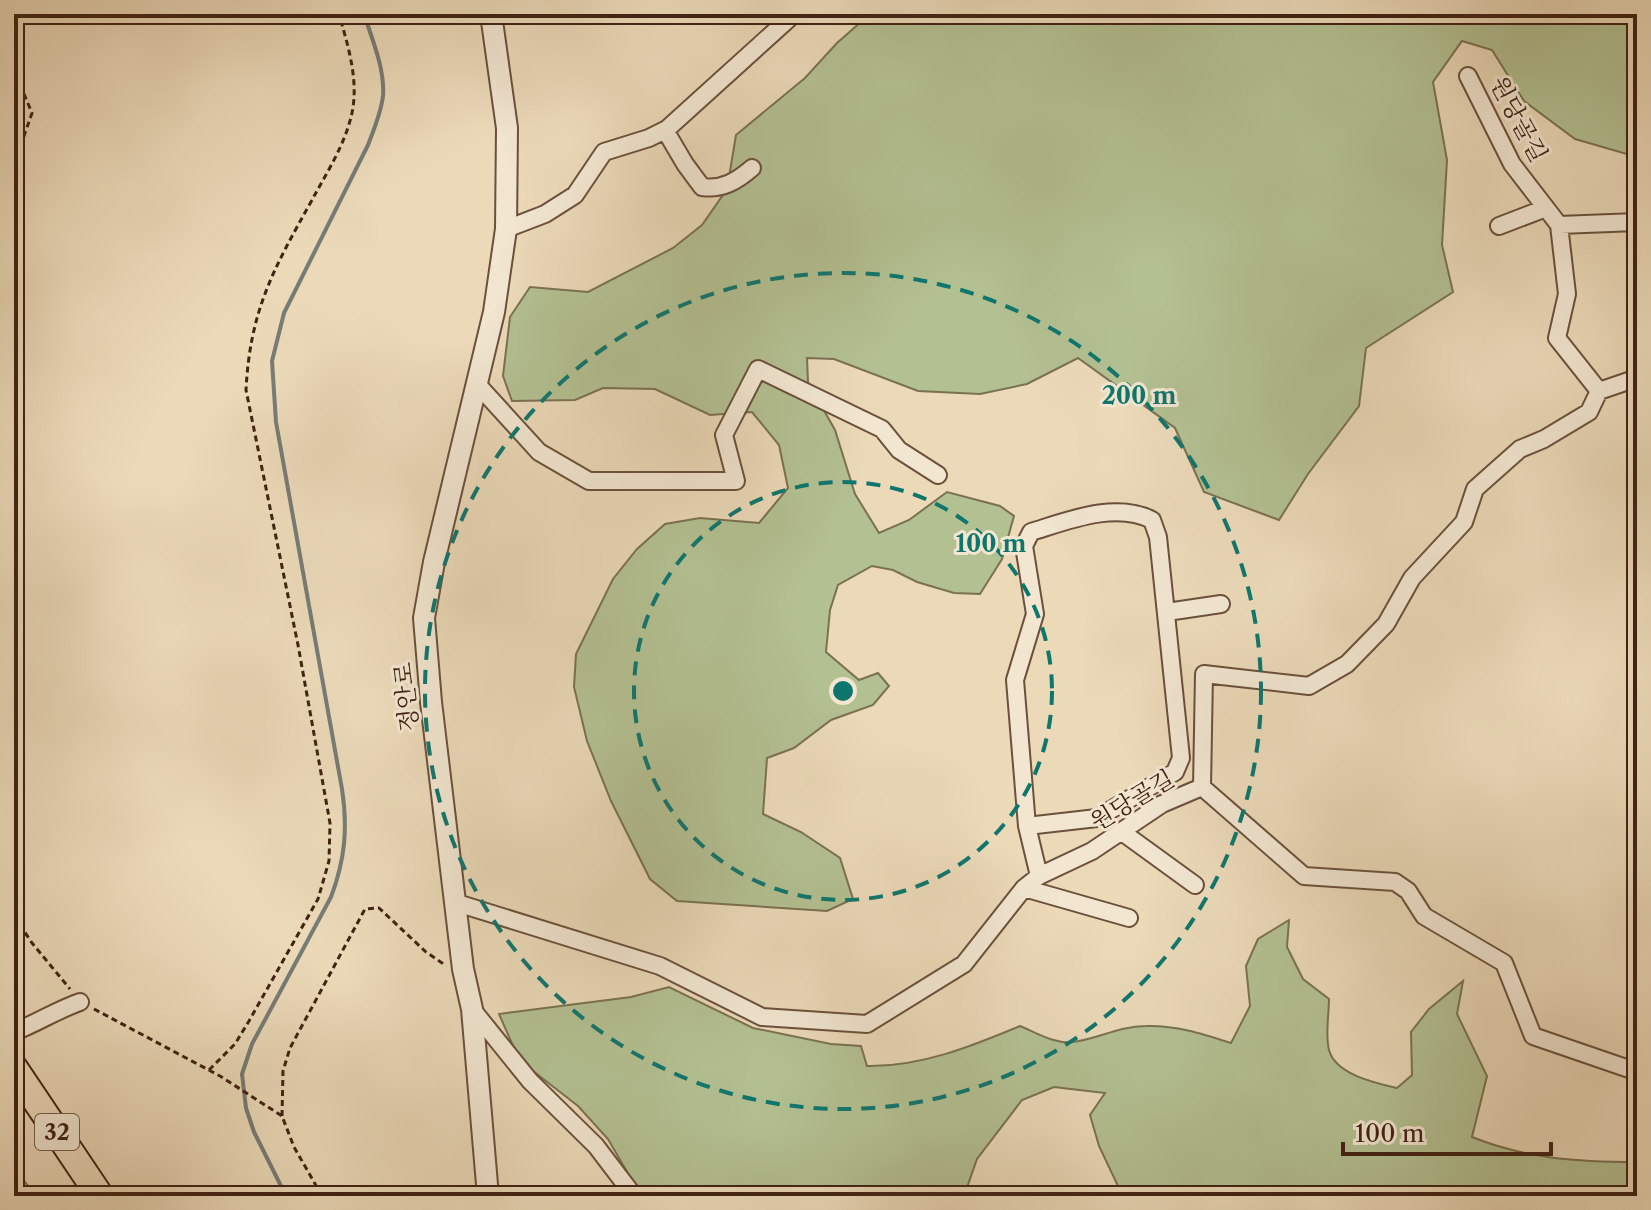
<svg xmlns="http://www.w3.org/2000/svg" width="1651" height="1210" viewBox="0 0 1651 1210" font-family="'Libre Caslon Text','Noto Serif KR',serif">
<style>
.green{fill:#b3c092;stroke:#7a7152;stroke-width:2}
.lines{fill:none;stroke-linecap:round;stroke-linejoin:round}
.stream{stroke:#777c76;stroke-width:4}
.minor-casing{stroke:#6b503c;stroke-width:20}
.tertiary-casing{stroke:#6b503c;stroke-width:24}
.primary-casing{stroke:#402213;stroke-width:30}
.path{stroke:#402213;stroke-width:3;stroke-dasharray:6 4;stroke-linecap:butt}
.minor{stroke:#f2e6d1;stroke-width:16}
.tertiary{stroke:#f2e6d1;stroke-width:20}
.primary{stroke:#ebd9b8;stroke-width:26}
.ring{fill:none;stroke:#0f766e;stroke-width:4;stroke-dasharray:14 10}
.labels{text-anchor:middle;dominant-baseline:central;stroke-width:6;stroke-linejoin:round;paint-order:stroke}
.shield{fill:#f2e6d1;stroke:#755d4c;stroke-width:2}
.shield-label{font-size:22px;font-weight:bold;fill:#402213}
.street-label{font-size:24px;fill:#402213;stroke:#f2e6d1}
.centre{fill:#0f766e;stroke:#f2e6d1;stroke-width:4}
.ring-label{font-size:24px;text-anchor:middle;font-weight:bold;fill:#0f766e;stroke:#f2e6d1;stroke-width:6;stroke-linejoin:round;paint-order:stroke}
</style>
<rect width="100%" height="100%" fill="#ebd9b8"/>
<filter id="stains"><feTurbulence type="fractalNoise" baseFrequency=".0025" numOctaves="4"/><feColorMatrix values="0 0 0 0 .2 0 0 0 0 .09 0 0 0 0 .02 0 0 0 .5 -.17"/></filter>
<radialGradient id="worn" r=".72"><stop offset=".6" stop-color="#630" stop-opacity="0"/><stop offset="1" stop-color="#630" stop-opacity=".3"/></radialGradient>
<path class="green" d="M870 14H1637V157L1575 139 1524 101 1492 50 1462 41 1433 82 1447 160 1442 245 1453 292 1366 348 1359 406 1308 474 1279 520 1204 492 1175 428 1078 358 1027 384 980 394 918 391 834 359 807 358 808 382 835 430 855 494 879 533 909 520 947 492 1000 506 1014 516 1002 559 980 594 954 593 917 582 893 570 872 566 838 585 830 610 826 652 859 680 878 673 889 686 873 705 831 720 794 748 767 758 763 814 801 832 840 858 853 899 827 911 677 901 650 879 611 801 587 741 574 687 576 654 613 579 637 549 665 524 700 518 759 523 788 488 779 445 752 412 710 415 655 389 603 388 575 400 512 401 503 376 510 317 530 287 588 292 673 248 702 225 727 189 736 135 805 78 837 43Z
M1289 920 1287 947 1303 979 1329 999C1329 1014 1325 1035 1329 1050 1335 1074 1375 1083 1397 1088L1412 1075 1411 1032 1429 1009 1463 981 1457 1014 1487 1076 1472 1137C1527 1159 1578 1162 1637 1162V1196H1119L1118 1186 1099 1146 1090 1115 1105 1093 1054 1087 1022 1100 977 1159 964 1196H641L608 1139 578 1106 533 1071 514 1048 499 1014 631 997 669 987 753 1028 831 1044 861 1046 867 1066C921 1067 972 1046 1020 1026 1037 1033 1054 1044 1073 1042 1098 1039 1118 1026 1146 1026 1176 1025 1203 1034 1231 1043L1250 1006 1246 966 1258 939Z
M14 1168 36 1196H14Z"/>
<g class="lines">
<path class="stream" d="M286 1196 254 1132 246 1108 242 1074 252 1044 331 897C345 860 348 828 342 789L276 422 272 361 284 313 368 145C374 129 381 113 383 96 385 69 372 39 364 14"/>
<defs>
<path id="minor" d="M665 130 685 164 702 187C722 190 737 181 752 168
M1559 225 1637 222
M1499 226 1546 208
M506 229 545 214 575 195 604 152 649 138 667 129 794 14
M477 384 539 452 589 481H736L724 435 758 369 882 429 899 450 938 475
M1599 391 1637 378
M1167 612 1221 604
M1202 787 1304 876 1395 882 1408 891 1424 916 1504 963 1533 1036 1629 1069H1637
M1027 826 1097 818 1175 772 1181 758 1158 537 1152 520C1116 501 1067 521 1031 532L1024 546 1035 614 1015 680 1027 826 1039 876
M1122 832 1195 885
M1024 888 1129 918
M457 903 660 966 762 1017 867 1024 964 964 1024 888 1039 876 1092 851 1162 804 1202 787 1204 674 1309 686 1347 664 1386 624 1412 578 1464 522 1475 489 1520 449 1544 439 1589 412 1599 391 1557 338 1567 294 1559 225 1512 164 1468 76
M472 1009 530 1081 596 1146 634 1196
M14 1032C37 1023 57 1010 80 1002"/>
<path id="tertiary" d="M488 1196 472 1009 463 969 431 702 424 618 434 562 494 312 506 229 507 128 491 14"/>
<path id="primary" d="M14 1068 100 1196"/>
</defs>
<use href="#minor" class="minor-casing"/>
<use href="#tertiary" class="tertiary-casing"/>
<use href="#primary" class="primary-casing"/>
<path class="path" d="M14 92 24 94 32 113 14 165
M14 916 32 943 70 989
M94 1009 220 1076 282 1116 294 1147 322 1196
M209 1070 235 1044 249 1021 318 899 329 861 330 823 298 645 246 390C250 310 274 268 312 200 326 174 344 146 351 117 360 83 348 46 339 14
M282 1116 283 1071 290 1048 365 909 379 908 426 952 445 965"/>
<use href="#minor" class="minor"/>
<use href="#tertiary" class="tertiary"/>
<use href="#primary" class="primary"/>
</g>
<g class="ring">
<circle cx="843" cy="691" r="209"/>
<circle cx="843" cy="691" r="418"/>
</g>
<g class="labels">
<rect class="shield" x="35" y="1114" width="44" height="36" rx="6"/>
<g class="shield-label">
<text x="57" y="1132">32</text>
</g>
<g class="street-label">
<text transform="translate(1519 119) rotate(62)">원당골길</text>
<text transform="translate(406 697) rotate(-96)">정안로</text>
<text transform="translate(1132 800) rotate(-31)">원당골길</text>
</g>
</g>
<circle cx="843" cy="691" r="12" class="centre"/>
<g class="ring-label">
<text x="1139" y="404">200 m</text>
<text x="991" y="552">100 m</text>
</g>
<rect width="1651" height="1210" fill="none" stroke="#ebd9b8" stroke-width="48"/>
<rect x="16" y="16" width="1619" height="1178" fill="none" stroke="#402213" stroke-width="4"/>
<rect x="24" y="24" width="1603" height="1162" fill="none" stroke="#402213" stroke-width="2"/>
<path d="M1343 1142v12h208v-12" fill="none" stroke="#402213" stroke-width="4"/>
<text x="1355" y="1142" font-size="24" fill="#402213" stroke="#f2e6d1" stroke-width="6" paint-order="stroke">100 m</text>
<rect width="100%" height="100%" filter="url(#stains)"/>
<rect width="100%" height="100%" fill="url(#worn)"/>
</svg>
